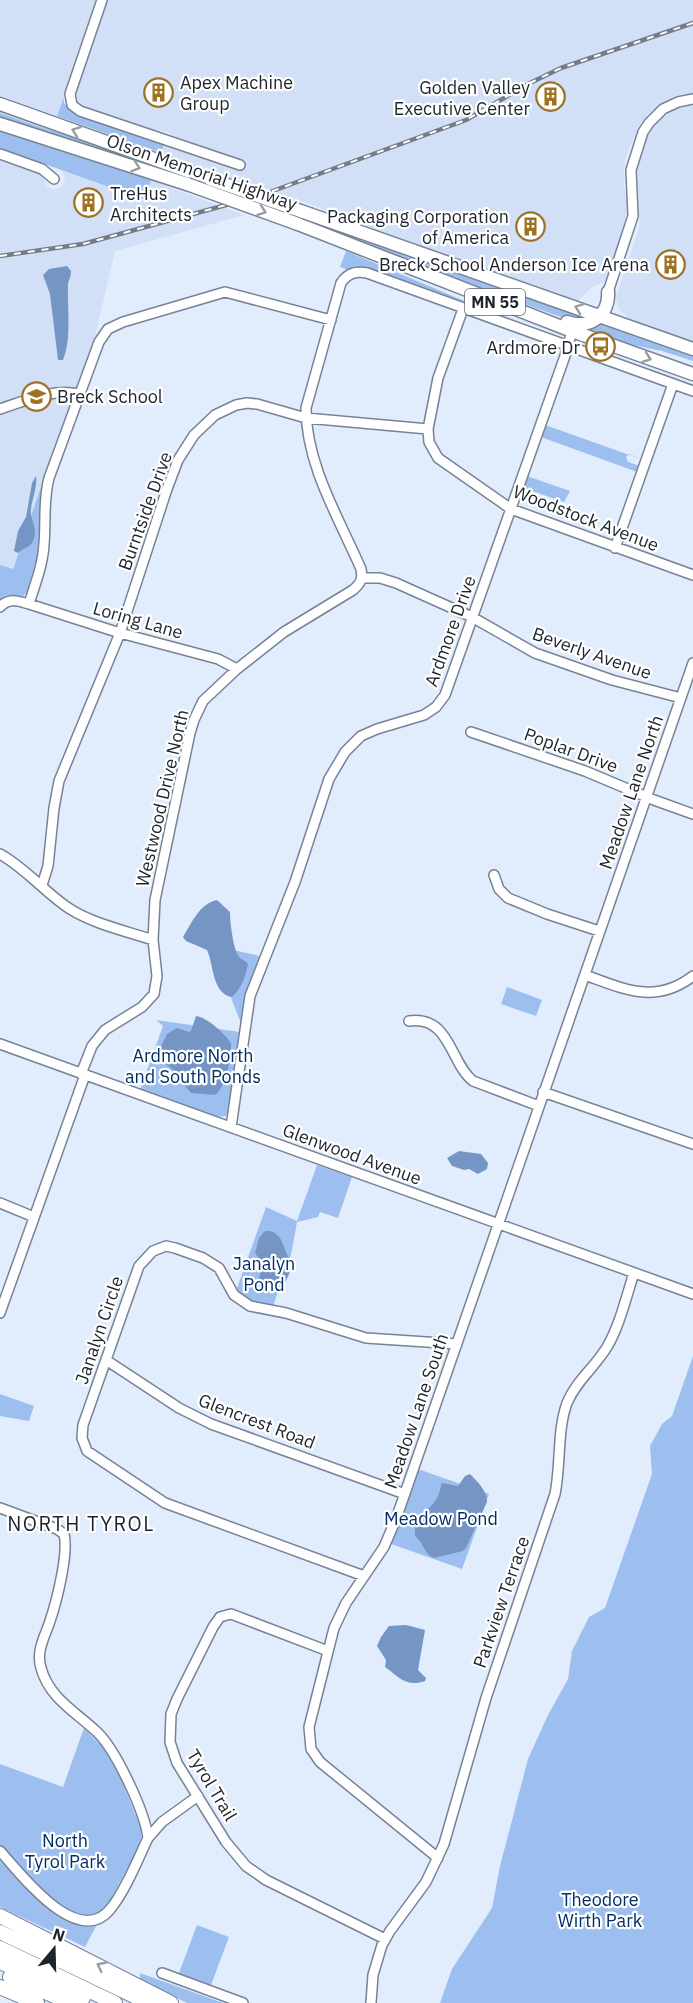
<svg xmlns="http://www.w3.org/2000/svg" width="693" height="2003" viewBox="0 0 693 2003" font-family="'IBM Plex Sans',sans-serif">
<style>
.built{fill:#d1e0f6}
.green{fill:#9dbff0}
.water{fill:#7596c5}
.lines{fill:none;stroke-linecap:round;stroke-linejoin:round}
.minor-casing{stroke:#768395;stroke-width:12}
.major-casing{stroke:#768395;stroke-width:15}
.highway-casing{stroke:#768395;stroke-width:16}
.minor{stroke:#fff;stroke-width:9}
.major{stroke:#fff;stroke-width:12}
.highway{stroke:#fff;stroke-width:14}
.rail-casing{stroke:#737c87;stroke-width:4.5}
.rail{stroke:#fff;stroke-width:2;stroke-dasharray:7;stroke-linecap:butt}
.major-bridge-casing{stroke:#768395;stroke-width:15;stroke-linecap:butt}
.major-bridge{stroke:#fff;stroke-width:12}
.oneway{stroke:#9a9ca0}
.labels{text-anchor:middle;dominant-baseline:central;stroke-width:4.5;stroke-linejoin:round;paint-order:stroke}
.shield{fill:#fff;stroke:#62666b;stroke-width:1.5}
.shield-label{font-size:16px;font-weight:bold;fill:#1e242b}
.poi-label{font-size:18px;fill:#1e242b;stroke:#fff;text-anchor:end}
.street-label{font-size:18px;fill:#1e242b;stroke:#fff}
.park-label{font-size:18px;fill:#002e66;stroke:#fff}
.neighbourhood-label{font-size:20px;letter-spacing:1.5px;fill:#1e242b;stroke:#fff}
</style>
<rect width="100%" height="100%" fill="#e1edfd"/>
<path class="built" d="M0 0H98L57 116 0 95Z
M108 0H693V93L678 95 664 101 648 114 638 127 626 157 624 170V186L627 204 625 225 605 281 591 288 578 301 323 211V209L239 179 237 181 161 153 164 144 238 170 242 161 180 139 168 132 153 130 83 106 77 100 76 89Z
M693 105V342L628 318 618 308 616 297 640 225 637 169 648 136 653 127 665 116 676 109Z
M0 159 41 174 47 186 53 190 60 188 65 182 64 174 60 170 144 200 151 180 244 215 115 251 94 340 12 570 0 565Z"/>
<path class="green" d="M64 97V103L72 112 164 144 161 153 57 116Z
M0 113C55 133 112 149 167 169L166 172 0 118Z
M0 132 151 180 145 200 0 148Z
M342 232 588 317 572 321 412 264 341 235Z
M346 251 467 302 561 338 560 339 363 269 348 270 340 267Z
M601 322 693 355V361L662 351 623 343 587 331V328Z
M545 425 641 459 629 454 626 457 628 462 640 466 637 472 541 437Z
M527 476 570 491 564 502 523 488Z
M41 487 38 552 28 591 23 596 7 595 0 599V565L13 569Z
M210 945 260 956 246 997 241 1023Z
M507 987 542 1000 536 1016 501 1004Z
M156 1020 240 1032 230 1104 226 1116 216 1117 140 1090 163 1026Z
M317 1165 352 1177 338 1218 320 1212 318 1217 297 1222 291 1255 273 1306 249 1301 236 1291 266 1207 297 1221Z
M693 1356V2003H440L452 1969 492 1908 500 1866 528 1759 548 1715 568 1679 572 1651 589 1617 605 1608 652 1474 650 1446 662 1424 672 1416Z
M0 1394 34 1406 29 1421 0 1416Z
M418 1469 489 1494 462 1569 391 1544Z
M84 1728 103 1747 117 1769 141 1828V1838L138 1848 85 1947 0 1907V1764L63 1787Z
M197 1925 229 1937 211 1985 179 1973Z
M140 1973 223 2003H187L140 1979Z"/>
<path class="water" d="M67 266 71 271C71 277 69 279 68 284 67 308 72 338 63 360H58L50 294 43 275 49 269Z
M36 476C38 483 32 500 31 509 29 518 39 529 33 541 30 548 23 548 18 553L14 551 18 531 26 517 32 483Z
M217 900 230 912C230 921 233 951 240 958 243 960 246 961 248 964 246 976 241 989 232 997 212 994 214 965 207 950L186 941 183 937C191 924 200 903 217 900Z
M196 1016C207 1017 225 1034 231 1043 231 1059 227 1085 215 1095L191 1093 185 1086 179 1074 156 1057 167 1034 177 1028 189 1032 191 1031Z
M459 1151 481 1154 488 1163 487 1169 478 1174 469 1169 464 1170 452 1166 447 1158Z
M265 1231C279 1230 282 1241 286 1252 288 1257 291 1260 291 1265 291 1273 283 1289 276 1293L261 1291 258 1281 263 1264 255 1253 259 1238Z
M470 1474C477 1481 488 1492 487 1502L466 1548 463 1551 434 1558C423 1553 424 1543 415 1536 414 1512 428 1514 437 1498 440 1493 440 1488 442 1483L458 1486 465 1476Z
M406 1625 425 1630 418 1670 426 1678 425 1681C406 1688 398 1676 385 1667L386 1660 377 1646 381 1637 389 1626Z"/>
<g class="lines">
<defs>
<path id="minor" d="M102 0 70 94 72 105 80 111 240 165
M0 154 42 169 54 179
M608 292 633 216 631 170 643 132 649 123 663 109 678 102 693 99
M463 309 438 378 428 429 429 442 438 458 511 509 693 575
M0 409C25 401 52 388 79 394
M615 548 673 384
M363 578H380L396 583 472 617 535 653 612 680 681 698
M29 604 120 633 218 659 237 669
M0 607C9 597 18 601 29 604 35 584 43 565 44 544 46 522 43 500 49 478L99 342 108 329 123 322 225 292 331 320
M471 732 585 771 654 800 693 814
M0 854C27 869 45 893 70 909 94 924 126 931 153 940
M494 875 499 889 508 898 547 914 599 931
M42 885 48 866 54 808 59 781 120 633 167 489 178 460 194 435 215 415 236 405 247 403 257 404 306 418 428 429
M585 975C624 989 655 1005 693 976
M409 1021C450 1015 450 1063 473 1081L539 1106
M0 1044 693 1294
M81 1074 92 1046 105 1030 142 1007 154 994 157 976 153 940 155 900 190 733 194 720 203 701 237 669 284 632 353 590C361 583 363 579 361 569 339 518 306 465 306 408L341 283C348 273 355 271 367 273L693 391
M543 1092 693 1144
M231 1127 250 996 295 882 329 779 345 752 361 736 377 729 424 715 436 707 445 695 566 353 572 331
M0 1203 34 1217
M0 1313 85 1075
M106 1360 179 1408 211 1424 405 1494
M0 1508 57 1529 64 1534C69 1554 56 1604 49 1624 44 1638 36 1652 41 1668 49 1698 76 1712 97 1732 116 1750 145 1812 148 1838
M364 1576 165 1503 87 1451 82 1438 83 1425 139 1266 153 1251 166 1246 175 1248 203 1258 219 1268 234 1295 250 1306 286 1313 366 1338 457 1344
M328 1651 231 1614 220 1617 213 1627 177 1699 171 1714 170 1742 177 1763 226 1842 246 1866 266 1880 385 1939
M0 1851C21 1874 79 1952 112 1907 127 1887 137 1861 148 1838L162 1822 198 1796
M438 1858 320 1762 311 1749 309 1727 334 1628 346 1603 384 1547 396 1519 693 663
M162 1973 243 2003
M371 2003 373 1975 382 1945 390 1931 426 1882 444 1844 486 1698 555 1494C561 1465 557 1430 567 1403 576 1381 595 1367 607 1347 620 1325 626 1297 634 1273"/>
<path id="major" d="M0 104 210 179
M0 124 187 184
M312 215 693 349
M298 224 572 331 693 374
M567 322C589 330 610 315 608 292"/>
<path id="highway" d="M0 1916 171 2003
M0 1932 149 2003
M0 1948 115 2003
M0 1962 83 1998
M10 1977 71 2003
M0 1987 37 2003"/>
</defs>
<use href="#minor" class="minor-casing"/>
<use href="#major" class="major-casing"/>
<use href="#highway" class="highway-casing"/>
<use href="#minor" class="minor"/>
<use href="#major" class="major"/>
<use href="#highway" class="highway"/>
<defs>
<path id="rail" d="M0 256 83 244 259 196 466 120 530 83 561 68 693 23"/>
</defs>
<use href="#rail" class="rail-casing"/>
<use href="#rail" class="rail"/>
<defs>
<path id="major-bridge" d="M210 179 312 215
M187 184 298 224"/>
</defs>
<use href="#major-bridge" class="major-bridge-casing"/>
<use href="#major-bridge" class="major-bridge"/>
</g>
<defs><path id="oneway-chevron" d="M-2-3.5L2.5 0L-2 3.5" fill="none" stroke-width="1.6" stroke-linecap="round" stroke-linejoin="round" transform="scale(1.5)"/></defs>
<g class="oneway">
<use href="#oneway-chevron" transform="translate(76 131) rotate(-160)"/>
<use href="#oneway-chevron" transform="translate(136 167) rotate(18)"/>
<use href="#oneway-chevron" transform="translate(262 211) rotate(20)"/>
<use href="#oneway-chevron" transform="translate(579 308) rotate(-160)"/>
<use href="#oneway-chevron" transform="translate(647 358) rotate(20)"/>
<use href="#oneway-chevron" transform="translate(101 1966) rotate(-153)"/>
</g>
<defs>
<symbol id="building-ring" viewBox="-11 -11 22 22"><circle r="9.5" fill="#fff" stroke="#9f7223" stroke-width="1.5"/><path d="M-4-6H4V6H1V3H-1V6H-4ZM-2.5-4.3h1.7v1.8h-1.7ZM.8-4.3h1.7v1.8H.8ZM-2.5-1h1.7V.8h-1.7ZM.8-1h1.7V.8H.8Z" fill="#9f7223"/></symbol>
<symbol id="bus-ring" viewBox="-11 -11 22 22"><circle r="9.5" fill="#fff" stroke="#9f7223" stroke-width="1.5"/><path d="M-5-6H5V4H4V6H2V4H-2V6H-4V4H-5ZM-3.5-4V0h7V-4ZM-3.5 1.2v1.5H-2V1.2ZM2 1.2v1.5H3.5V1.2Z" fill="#9f7223"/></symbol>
<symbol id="school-ring" viewBox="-11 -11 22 22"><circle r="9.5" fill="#fff" stroke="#9f7223" stroke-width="1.5"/><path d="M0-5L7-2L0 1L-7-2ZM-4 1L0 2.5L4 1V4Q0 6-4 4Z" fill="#9f7223"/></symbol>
</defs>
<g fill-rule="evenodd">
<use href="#building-ring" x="142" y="76" width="33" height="33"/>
<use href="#building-ring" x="534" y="80" width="33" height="33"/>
<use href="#building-ring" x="72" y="186" width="33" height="33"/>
<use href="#building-ring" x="514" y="210" width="33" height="33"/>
<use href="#building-ring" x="654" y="248" width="33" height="33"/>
<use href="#bus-ring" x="584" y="330" width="33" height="33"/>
<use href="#school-ring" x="20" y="380" width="33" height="33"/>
</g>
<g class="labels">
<rect class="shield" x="465" y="289" width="60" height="26" rx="4.5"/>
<g class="shield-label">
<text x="495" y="302">MN 55</text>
</g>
<g class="poi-label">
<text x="180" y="82" text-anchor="start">Apex Machine<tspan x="180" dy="21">Group</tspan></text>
<text x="530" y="87">Golden Valley<tspan x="530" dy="21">Executive Center</tspan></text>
<text x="110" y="193" text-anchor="start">TreHus<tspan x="110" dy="21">Architects</tspan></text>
<text x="509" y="216">Packaging Corporation<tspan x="509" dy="21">of America</tspan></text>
<text x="649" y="264">Breck School Anderson Ice Arena</text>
<text x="580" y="347">Ardmore Dr</text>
<text x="57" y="396" text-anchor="start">Breck School</text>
</g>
<g class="street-label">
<text transform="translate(202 172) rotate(19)">Olson Memorial Highway</text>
<text transform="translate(145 511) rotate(-70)">Burntside Drive</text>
<text transform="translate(586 518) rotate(21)">Woodstock Avenue</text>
<text transform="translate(138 620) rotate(16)">Loring Lane</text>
<text transform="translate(450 631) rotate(-70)">Ardmore Drive</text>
<text transform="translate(592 653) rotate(19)">Beverly Avenue</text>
<text transform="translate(571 750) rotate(20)">Poplar Drive</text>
<text transform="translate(631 792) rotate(-71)">Meadow Lane North</text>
<text transform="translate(162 798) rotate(-77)">Westwood Drive North</text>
<text transform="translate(352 1154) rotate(20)">Glenwood Avenue</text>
<text transform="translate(99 1330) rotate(-71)">Janalyn Circle</text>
<text transform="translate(416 1411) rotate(-71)">Meadow Lane South</text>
<text transform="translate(257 1421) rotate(21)">Glencrest Road</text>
<text transform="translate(501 1602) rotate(-71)">Parkview Terrace</text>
<text transform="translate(212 1785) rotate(59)">Tyrol Trail</text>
</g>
<g class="park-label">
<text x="193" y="1055">Ardmore North<tspan x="193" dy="21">and South Ponds</tspan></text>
<text x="264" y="1263">Janalyn<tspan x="264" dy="21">Pond</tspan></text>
<text x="441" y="1518">Meadow Pond</text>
<text x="65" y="1840">North<tspan x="65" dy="21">Tyrol Park</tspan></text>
<text x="600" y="1899">Theodore<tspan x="600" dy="21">Wirth Park</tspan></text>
</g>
<g class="neighbourhood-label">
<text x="81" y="1523">NORTH TYROL</text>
</g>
</g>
<g transform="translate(54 1949) rotate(19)" stroke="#ffffff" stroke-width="4.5" paint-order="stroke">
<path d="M0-4.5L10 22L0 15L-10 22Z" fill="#1e242b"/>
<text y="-9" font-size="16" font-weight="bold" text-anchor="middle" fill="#1e242b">N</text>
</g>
</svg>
